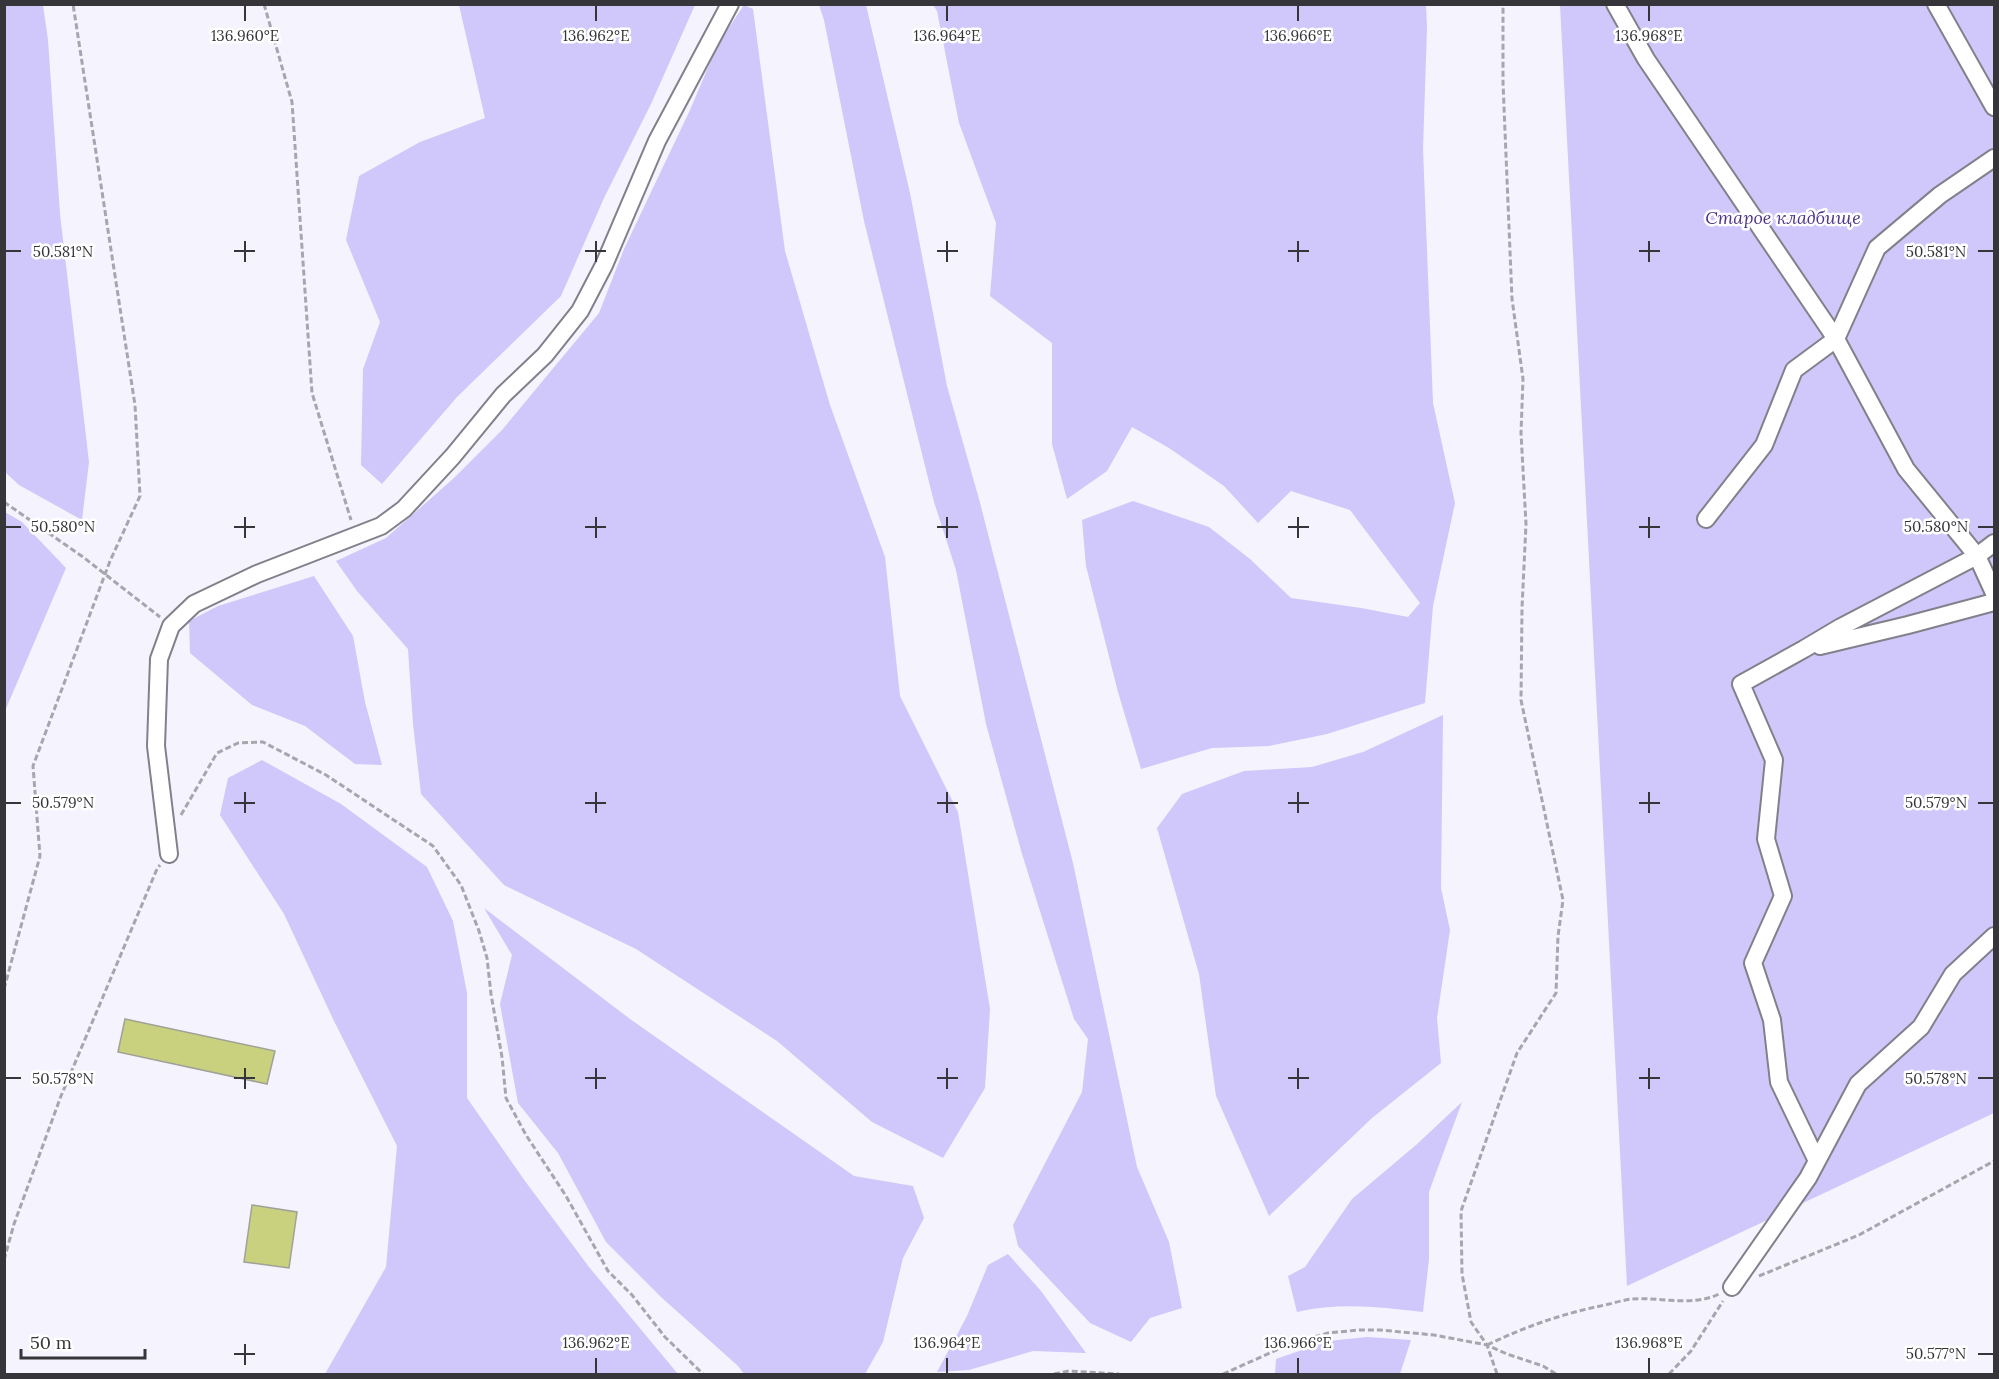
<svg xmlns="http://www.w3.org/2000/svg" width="1999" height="1379" viewBox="0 0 1999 1379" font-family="Lora,serif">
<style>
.green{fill:#d0c7fa}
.building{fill:#c9d07e;stroke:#a0a197;stroke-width:1.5}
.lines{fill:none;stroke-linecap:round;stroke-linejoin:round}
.minor-casing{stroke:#82808a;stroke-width:20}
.path{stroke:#a7a5ae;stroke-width:3;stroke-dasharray:6 3;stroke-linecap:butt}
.minor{stroke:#fff;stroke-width:16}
.ticks{fill:none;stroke:#363539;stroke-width:2}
.labels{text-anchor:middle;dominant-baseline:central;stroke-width:5;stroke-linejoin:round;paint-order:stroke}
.park-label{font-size:18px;font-style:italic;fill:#4e3589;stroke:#fff}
.ticks-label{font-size:15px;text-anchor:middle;fill:#363539;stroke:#fff;stroke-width:5;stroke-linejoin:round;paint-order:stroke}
</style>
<rect width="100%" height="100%" fill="#f5f3fe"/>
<path class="green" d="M4 5H43L48 40 60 214 89 462 82 520 19 485 5 472Z
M459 5H695L651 104 604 198 561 296 457 397 382 484 361 465 363 369 380 322 346 240 359 176 420 142 485 118Z
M744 5 753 9 785 251 830 405 885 557 900 696 958 812 990 1009 985 1088 943 1158 872 1122 777 1041 636 949 504 885 421 794 413 724 408 649 357 591 336 561 386 538 454 478 502 430 599 313 624 249 690 110 718 44Z
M819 5H866L910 193 947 386 979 499 1073 863 1137 1167 1169 1242 1182 1308 1150 1318 1131 1342 1090 1323 1018 1246 1013 1225 1082 1092 1088 1039 1074 1019 1022 854 986 724 956 570 934 502 864 221 824 20Z
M933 5H1426L1427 27 1423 149 1433 403 1455 503 1433 606 1425 703 1327 734 1269 746 1212 748 1141 769 1118 692 1086 566 1082 520 1133 501 1209 527 1250 559 1291 598 1361 608 1408 617 1420 603 1350 510 1291 491 1258 523 1224 486 1169 448 1132 427 1107 471 1067 499 1052 444V343L990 296 996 223 959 123 937 11Z
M1560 5H1994V1113L1627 1286Z
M5 512 22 522 66 568 5 711Z
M314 576 353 636 365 702 382 765 355 764 305 726 252 705 190 653 189 621 218 606Z
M1443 715 1441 888 1450 930 1437 1018 1441 1063 1372 1118 1269 1216 1216 1096 1199 974 1157 828 1182 794 1244 771 1312 767 1363 752Z
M262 760 341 804 427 867 453 921 467 993V1098L525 1181 589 1267 678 1374H325L386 1267 397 1146 334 1021 284 914 220 815 228 778Z
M484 908 630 1019 854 1176 913 1186 924 1218 903 1258 883 1342 865 1374H744L738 1366 661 1297 606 1242 558 1153 518 1103 500 1004 512 955Z
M1462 1102 1429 1192V1259L1423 1312C1381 1307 1339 1302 1297 1312L1288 1276 1305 1267 1352 1199 1416 1145Z
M1008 1254 1041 1291 1086 1353 1033 1351 969 1370 937 1372 967 1316 988 1265Z
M1367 1337 1411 1340 1400 1374H1275L1276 1359 1328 1341Z"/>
<path class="building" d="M125 1019 275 1051 267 1084 118 1052Z
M252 1205 297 1212 289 1268 244 1262Z"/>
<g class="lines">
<defs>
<path id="minor" d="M1615 4 1646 59 1836 339 1906 469 1977 556 1994 593
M1936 4 1994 107
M1706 519 1764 445 1794 370 1836 339 1877 248 1940 195 1994 158
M1820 646 1908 625 1994 602
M169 854 156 746 159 659 171 626 194 604 257 574 381 526 404 509 453 456 503 395 545 355 580 311 604 265 657 141 730 4
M1817 1161 1779 1082 1772 1020 1753 963 1783 896 1766 839 1774 760 1741 684 1804 649 1841 627 1977 556 1994 543
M1732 1287 1808 1178 1858 1084 1921 1027 1953 974 1994 936"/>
</defs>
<use href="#minor" class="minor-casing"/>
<path class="path" d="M264 4 292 102 312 393 351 520
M4 502 83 557 160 617
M181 815 217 753 238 743 263 742 326 775 433 846 461 885 479 931 487 958 491 994 502 1057 506 1098 526 1135 566 1196 608 1271 632 1295 665 1337 703 1374
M4 989 40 856 33 766 110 561 140 496 135 405 73 4
M4 1260 14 1224 61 1096 157 869 160 865
M1759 1276 1859 1235 1994 1161
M1487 1345C1527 1326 1561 1314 1605 1305 1614 1303 1623 1300 1632 1299 1661 1297 1692 1307 1719 1294
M1054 1374 1069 1371 1119 1374
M1223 1374 1290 1344 1328 1333 1359 1330H1380L1434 1335 1487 1345 1507 1354 1543 1366 1556 1374
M1497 1374 1487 1345 1471 1322 1462 1274 1461 1211 1517 1053 1556 993 1558 936 1563 900 1521 700 1522 608 1526 524 1521 433 1523 379 1512 299 1503 83V4
M1669 1374 1691 1351 1723 1301"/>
<use href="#minor" class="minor"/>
</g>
<path class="ticks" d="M245 6V21M596 6V21M947 6V21M1298 6V21M1649 6V21M245 241V262M596 241V262M947 241V262M1298 241V262M1649 241V262M6 251H21M234 251H255M585 251H606M937 251H958M1288 251H1309M1639 251H1660M1978 251H1993M245 517V538M596 517V538M947 517V538M1298 517V538M1649 517V538M6 527H21M234 527H255M585 527H606M937 527H958M1288 527H1309M1639 527H1660M1978 527H1993M245 792V813M596 792V813M947 792V813M1298 792V813M1649 792V813M6 803H21M234 803H255M585 803H606M937 803H958M1288 803H1309M1639 803H1660M1978 803H1993M245 1068V1089M596 1068V1089M947 1068V1089M1298 1068V1089M1649 1068V1089M6 1078H21M234 1078H255M585 1078H606M937 1078H958M1288 1078H1309M1639 1078H1660M1978 1078H1993M245 1344V1365M234 1354H255M1978 1354H1993M596 1358V1373M947 1358V1373M1298 1358V1373M1649 1358V1373"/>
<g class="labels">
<g class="park-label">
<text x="1783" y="217">Старое кладбище</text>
</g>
</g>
<g class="ticks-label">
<text x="245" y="41">136.960°E</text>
<text x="596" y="41">136.962°E</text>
<text x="947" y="41">136.964°E</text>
<text x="1298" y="41">136.966°E</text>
<text x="1649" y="41">136.968°E</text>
<text x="63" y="257">50.581°N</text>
<text x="1936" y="257">50.581°N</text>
<text x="63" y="532">50.580°N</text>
<text x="1936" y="532">50.580°N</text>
<text x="63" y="808">50.579°N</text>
<text x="1936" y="808">50.579°N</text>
<text x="63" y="1084">50.578°N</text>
<text x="1936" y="1084">50.578°N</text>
<text x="596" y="1348">136.962°E</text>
<text x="947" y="1348">136.964°E</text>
<text x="1298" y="1348">136.966°E</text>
<text x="1649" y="1348">136.968°E</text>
<text x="1936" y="1359">50.577°N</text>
</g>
<rect width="1999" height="1379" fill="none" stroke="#363539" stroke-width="12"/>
<path d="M21 1349v9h124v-9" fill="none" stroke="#363539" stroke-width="3"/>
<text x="30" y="1349" font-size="18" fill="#363539" stroke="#ffffff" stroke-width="4.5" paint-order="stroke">50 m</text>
</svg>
